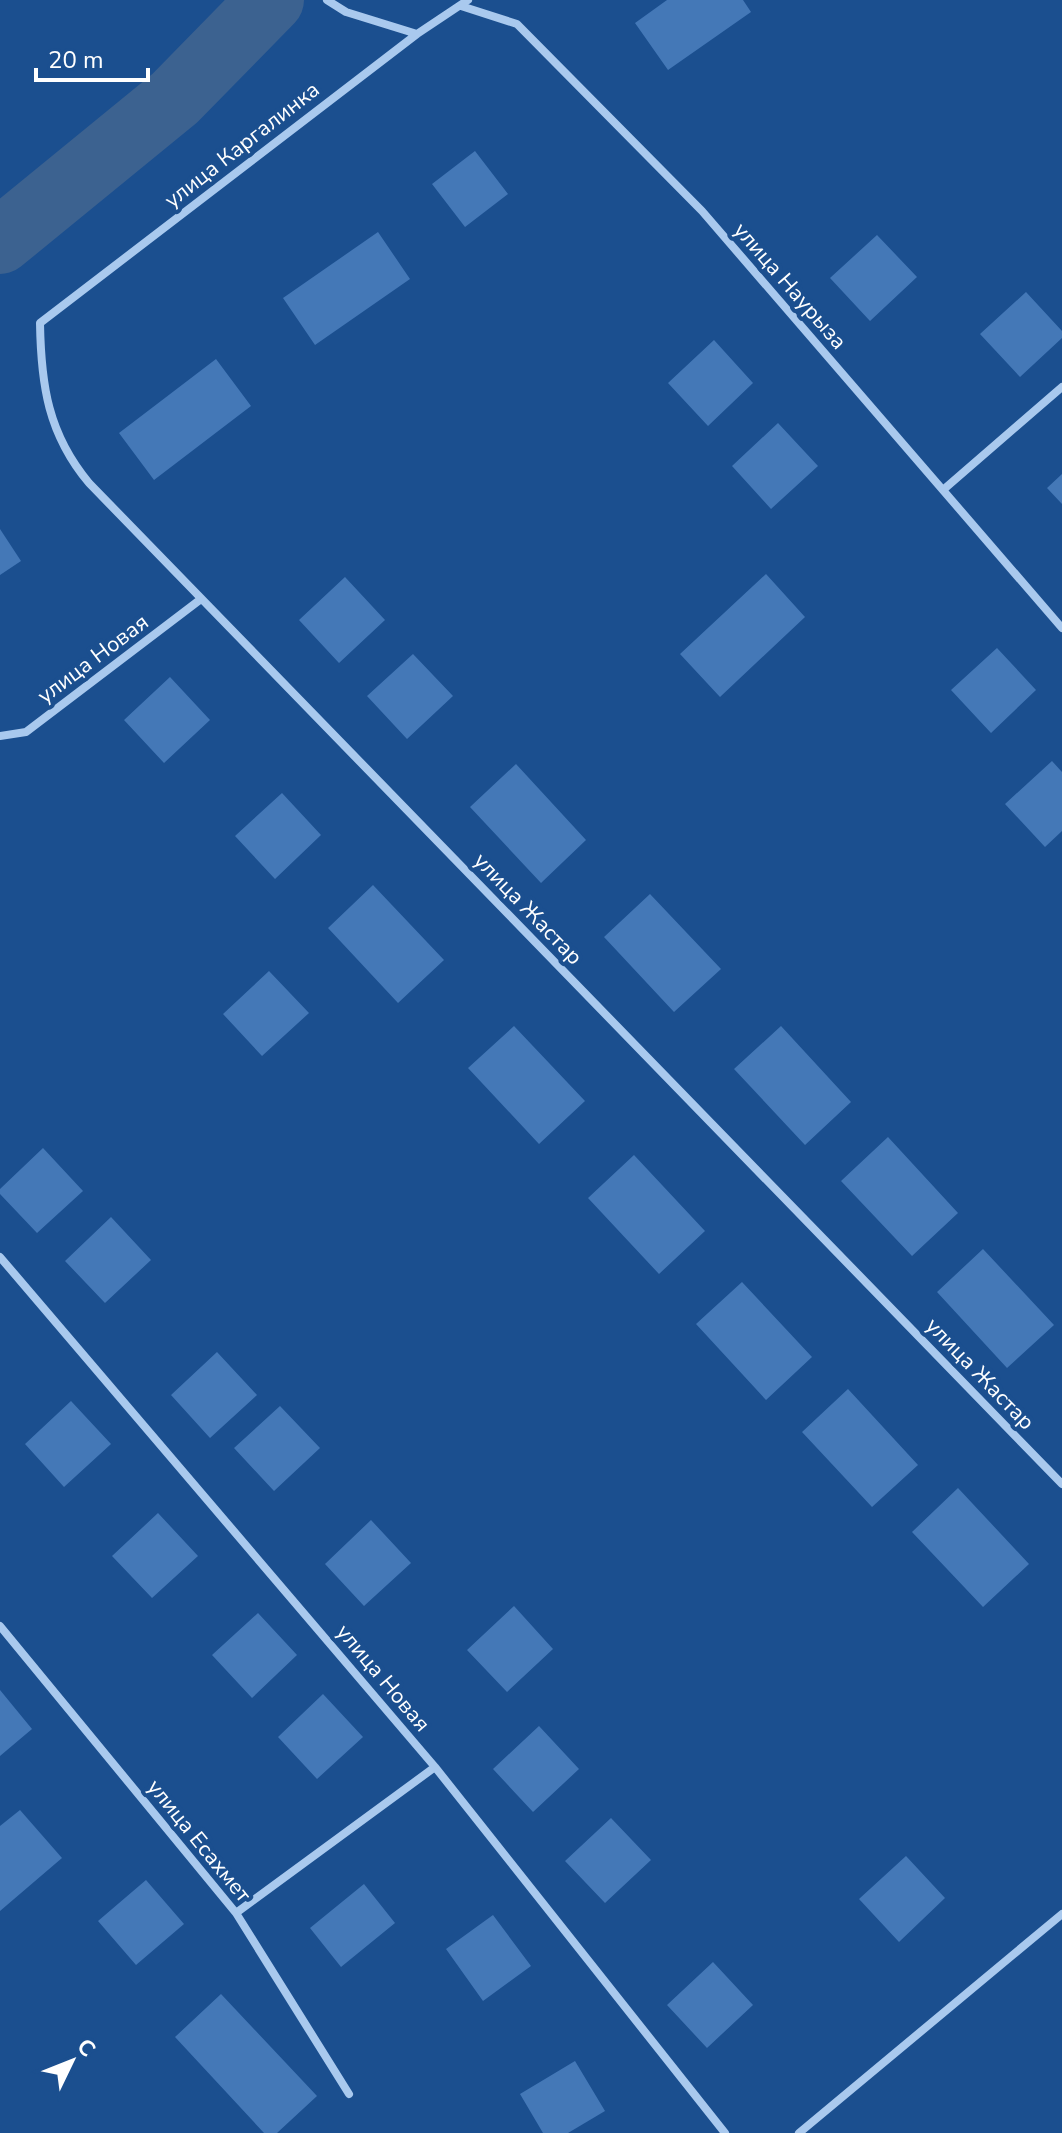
<svg xmlns="http://www.w3.org/2000/svg" width="1062" height="2133" viewBox="0 0 1062 2133" font-family="'Nunito Sans',sans-serif">
<style>
.lines{fill:none;stroke-linecap:round;stroke-linejoin:round}
.river{stroke:#3c6290;stroke-width:66}
.building{fill:#4478b7}
.street{stroke:#a9c9ee;stroke-width:8}
.labels{text-anchor:middle;dominant-baseline:central;stroke-width:8;stroke-linejoin:round;paint-order:stroke}
.street-label{font-size:22px;fill:#fff;stroke:#1b4f8f}
</style>
<rect width="100%" height="100%" fill="#1b4f8f"/>
<g class="lines">
<path class="river" d="M0 241 175 98 271 0"/>
</g>
<path class="building" d="M667 0H743L751 12 668 70 635 23Z
M475 151 508 194 465 227 432 184Z
M378 232 410 279 315 345 283 298Z
M877 235 917 277 870 321 830 278Z
M1026 292 1062 331V338L1020 377 980 334Z
M714 340 753 383 708 426 668 383Z
M216 359 251 406 154 480 119 433Z
M778 423 818 466 771 509 732 466Z
M1062 474V504L1047 488Z
M0 529 21 561 0 575Z
M766 574 805 617 720 697 680 654Z
M345 577 385 620 339 663 299 620Z
M997 648 1036 690 991 733 951 690Z
M413 654 453 696 407 739 367 696Z
M170 677 210 720 164 763 124 720Z
M1052 761 1062 772V831L1045 847 1005 804Z
M516 764 586 840 541 883 470 807Z
M282 793 321 835 275 879 235 836Z
M373 885 444 960 398 1003 328 928Z
M650 894 721 969 674 1012 604 937Z
M269 971 309 1013 262 1056 223 1014Z
M514 1026 585 1101 539 1144 468 1068Z
M781 1026 851 1102 805 1145 734 1069Z
M888 1137 958 1213 912 1256 841 1181Z
M43 1148 83 1191 37 1233 0 1194V1189Z
M634 1155 705 1231 659 1274 588 1198Z
M111 1217 151 1260 105 1303 65 1261Z
M983 1249 1054 1325 1007 1368 937 1292Z
M742 1282 812 1357 766 1400 696 1324Z
M217 1352 257 1395 210 1438 171 1395Z
M848 1389 918 1465 872 1507 802 1432Z
M71 1401 111 1444 64 1487 25 1444Z
M280 1406 320 1448 274 1491 234 1448Z
M958 1488 1029 1564 983 1607 912 1532Z
M158 1513 198 1556 152 1598 112 1556Z
M371 1520 411 1563 364 1606 325 1564Z
M514 1606 553 1649 507 1692 467 1650Z
M258 1613 297 1655 252 1698 212 1655Z
M0 1690 32 1729 0 1756Z
M323 1694 363 1737 317 1779 278 1737Z
M539 1726 579 1769 533 1812 493 1769Z
M20 1810 62 1858 0 1911V1826Z
M611 1818 651 1860 605 1903 565 1861Z
M906 1856 945 1898 899 1942 859 1899Z
M146 1880 184 1924 136 1965 98 1921Z
M364 1884 395 1923 341 1967 310 1928Z
M493 1915 531 1966 483 2001 446 1949Z
M713 1962 753 2005 707 2048 667 2005Z
M221 1994 317 2096 277 2133H264L175 2037Z
M575 2061 605 2111 568 2133H543L520 2094Z"/>
<g class="lines">
<path class="street" d="M327 0 346 12 417 34
M468 0 417 34 40 323C41 385 48 434 89 483L1062 1484
M461 6 517 24 702 211 1062 628
M943 490 1062 387
M0 736 26 732 201 599
M0 1257 435 1767 725 2133
M0 1626 236 1913 349 2094
M236 1913 435 1767
M799 2133 1062 1914"/>
</g>
<g class="labels">
<g class="street-label">
<text transform="translate(242 145) rotate(-38)">улица Каргалинка</text>
<text transform="translate(790 286) rotate(49)">улица Наурыза</text>
<text transform="translate(93 659) rotate(-37)">улица Новая</text>
<text transform="translate(528 909) rotate(46)">улица Жастар</text>
<text transform="translate(980 1374) rotate(46)">улица Жастар</text>
<text transform="translate(383 1678) rotate(50)">улица Новая</text>
<text transform="translate(199 1841) rotate(51)">улица Есахмет</text>
</g>
</g>
<g transform="translate(72 2061) rotate(47)" stroke="#1b4f8f" stroke-width="6" paint-order="stroke">
<path d="M0-6L14 30L0 20L-14 30Z" fill="#ffffff"/>
<text y="-12" font-size="22" font-weight="bold" text-anchor="middle" fill="#ffffff">С</text>
</g>
<path d="M36 68v12h112v-12" fill="none" stroke="#ffffff" stroke-width="4"/>
<text x="48" y="68" font-size="24" fill="#ffffff" stroke="#1b4f8f" stroke-width="6" paint-order="stroke">20 m</text>
</svg>
